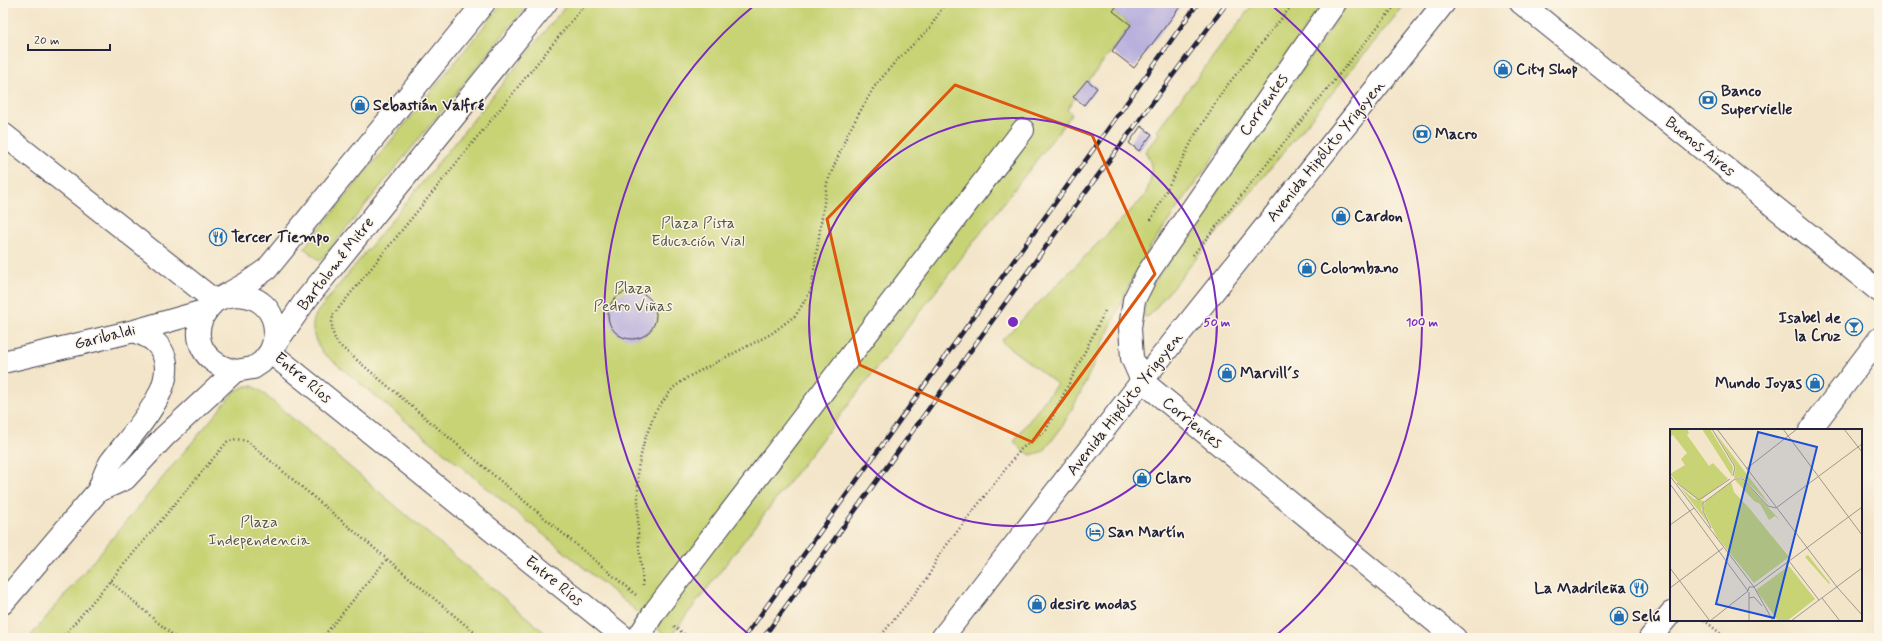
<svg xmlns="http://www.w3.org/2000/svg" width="1882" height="641" viewBox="0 0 1882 641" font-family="Mynerve,sans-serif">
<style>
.green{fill:#c7d375;stroke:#747a58}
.building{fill:#b9b1dd}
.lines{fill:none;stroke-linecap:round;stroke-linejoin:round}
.minor-casing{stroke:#413f50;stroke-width:24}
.major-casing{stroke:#413f50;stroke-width:24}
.path{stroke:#413f50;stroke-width:2.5;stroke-dasharray:1 3;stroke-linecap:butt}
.minor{stroke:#fff;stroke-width:22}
.major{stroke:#fff;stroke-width:22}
.rail-casing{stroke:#22223b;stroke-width:4.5}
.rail{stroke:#fcf5e5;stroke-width:3;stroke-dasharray:9;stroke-linecap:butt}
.marked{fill:none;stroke:#de560e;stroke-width:3;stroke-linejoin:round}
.ring{fill:none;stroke:#7b2cbf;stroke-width:2}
.labels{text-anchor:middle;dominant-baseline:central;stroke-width:3;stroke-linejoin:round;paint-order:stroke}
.poi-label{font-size:16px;font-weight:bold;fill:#22223b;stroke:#fcf5e5;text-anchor:start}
.street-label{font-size:16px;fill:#22223b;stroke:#fcf5e5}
.park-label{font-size:16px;fill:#54574c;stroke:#fcf5e5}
.inset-road{fill:none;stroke:#9f9790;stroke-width:1}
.view{fill:#1d4ed8;fill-opacity:0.15;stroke:#1d4ed8;stroke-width:2}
.inset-edge{fill:none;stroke:#22223b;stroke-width:2}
.centre{fill:#7b2cbf;stroke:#fcf5e5;stroke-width:2}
.ring-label{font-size:12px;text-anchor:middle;font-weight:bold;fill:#7b2cbf;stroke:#fcf5e5;stroke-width:3;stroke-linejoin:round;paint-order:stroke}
</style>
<rect width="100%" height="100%" fill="#fcf5e5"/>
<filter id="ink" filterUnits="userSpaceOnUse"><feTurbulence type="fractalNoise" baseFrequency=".025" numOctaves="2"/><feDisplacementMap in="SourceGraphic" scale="8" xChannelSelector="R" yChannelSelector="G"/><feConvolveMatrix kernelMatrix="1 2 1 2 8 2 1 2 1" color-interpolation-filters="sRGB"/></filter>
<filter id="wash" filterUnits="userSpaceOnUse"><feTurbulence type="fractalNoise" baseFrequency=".012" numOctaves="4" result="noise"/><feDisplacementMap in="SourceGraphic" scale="16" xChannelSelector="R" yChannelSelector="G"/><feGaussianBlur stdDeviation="0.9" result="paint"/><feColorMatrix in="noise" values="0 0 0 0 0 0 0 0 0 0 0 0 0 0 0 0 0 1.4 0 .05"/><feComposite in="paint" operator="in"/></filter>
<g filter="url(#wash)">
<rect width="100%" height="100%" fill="#f3e5c9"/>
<path class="green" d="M503 3H529L320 261 304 248Z
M568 3H1119L1113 11 1131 25 1067 109 1072 114 669 638 322 352C313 338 309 325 318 311Z
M1254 3H1323L1150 247 1133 277 1080 394 1062 427 1044 451 1031 455 1021 449 1014 441 1057 384 1001 341 1144 197C1152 181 1155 167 1145 151L1159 134 1157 130Z
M1348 3H1406L1149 316 1144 317 1145 300 1153 284Z
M246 386H252L258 389 551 638H29L235 391Z"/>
<g id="blocks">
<path class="building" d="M1119 3H1183L1134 68 1112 51 1131 25 1113 11Z
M1087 80 1097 88 1084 105 1073 97Z
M1141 126 1152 134 1139 151 1129 143Z
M608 315a24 24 0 1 1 48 0a24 24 0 1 1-48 0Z"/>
</g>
</g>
<g filter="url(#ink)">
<use href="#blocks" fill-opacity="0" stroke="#413f50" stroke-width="1"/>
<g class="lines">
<defs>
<path id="minor" d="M1335 3 1147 274 1134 300 1130 328 1132 358 1142 381 1455 638
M1521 3 1879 291
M3 134 215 301C253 282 288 313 270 352L625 638
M214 302C186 329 199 363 235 371
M3 362 134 331 207 310
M1810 430 1879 339
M98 491C102 482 105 471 110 463 130 435 191 377 155 342 149 336 141 334 134 331
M3 603 98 491 125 479 164 437 235 371 253 368 262 362 270 352
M638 638 655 611 1023 130
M1650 638 1671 613"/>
<path id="major" d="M215 301 244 285 267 269 484 3
M270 352 305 301 546 3
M942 638 1142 381 1444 3"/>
</defs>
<use href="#minor" class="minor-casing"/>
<use href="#major" class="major-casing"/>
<path class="path" d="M586 3 334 314C330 324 332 336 339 345L636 595
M1151 220 1195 135 1225 88 1294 3
M1193 255 1397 3
M110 581 176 638
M643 586 638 536V468L644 442 655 412 673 388 688 377 771 334 796 315 811 290 827 183 848 133 874 87 896 61 930 28 945 3
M1704 620 1726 638
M674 626 689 638
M62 638 227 442 236 439 247 441 481 638
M322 638 387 559
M879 638 927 579 939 555 1021 449 1046 430 1105 311"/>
<use href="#minor" class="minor"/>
<use href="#major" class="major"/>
<defs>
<path id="rail" d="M744 638 1198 3
M763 638 1081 198 1227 3"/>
</defs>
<use href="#rail" class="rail-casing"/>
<use href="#rail" class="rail"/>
</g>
</g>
<path class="marked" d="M955 85 1092 135 1155 274 1032 442 860 365 827 219Z"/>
<g class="ring">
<circle cx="1013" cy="322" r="204"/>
<path d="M753 638A409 409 0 0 1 756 4M1270 4A409 409 0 0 1 1273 638"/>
</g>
<defs>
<symbol id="shop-ring" viewBox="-11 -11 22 22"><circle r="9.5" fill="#fcf5e5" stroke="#1f6fb2" stroke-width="1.5"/><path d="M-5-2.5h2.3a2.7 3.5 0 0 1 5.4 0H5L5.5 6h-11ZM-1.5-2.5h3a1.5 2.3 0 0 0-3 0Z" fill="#1f6fb2"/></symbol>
<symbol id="bank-ring" viewBox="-11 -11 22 22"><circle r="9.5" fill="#fcf5e5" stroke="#1f6fb2" stroke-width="1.5"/><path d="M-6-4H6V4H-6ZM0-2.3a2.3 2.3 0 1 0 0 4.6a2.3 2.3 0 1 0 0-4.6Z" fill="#1f6fb2"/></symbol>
<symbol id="restaurant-ring" viewBox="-11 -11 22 22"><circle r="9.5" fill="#fcf5e5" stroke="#1f6fb2" stroke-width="1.5"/><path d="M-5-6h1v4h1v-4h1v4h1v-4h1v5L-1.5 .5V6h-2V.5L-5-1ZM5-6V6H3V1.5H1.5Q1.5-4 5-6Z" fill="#1f6fb2"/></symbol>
<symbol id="bar-ring" viewBox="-11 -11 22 22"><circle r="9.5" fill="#fcf5e5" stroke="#1f6fb2" stroke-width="1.5"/><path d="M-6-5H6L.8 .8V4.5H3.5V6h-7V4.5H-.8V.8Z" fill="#1f6fb2"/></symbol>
<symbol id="hotel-ring" viewBox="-11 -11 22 22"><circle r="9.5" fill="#fcf5e5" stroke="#1f6fb2" stroke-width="1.5"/><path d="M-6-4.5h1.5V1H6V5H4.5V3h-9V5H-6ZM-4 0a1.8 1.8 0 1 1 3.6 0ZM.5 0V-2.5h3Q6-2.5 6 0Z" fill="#1f6fb2"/></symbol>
</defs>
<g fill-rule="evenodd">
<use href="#shop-ring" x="1493" y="59" width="20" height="20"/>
<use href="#bank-ring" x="1698" y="90" width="20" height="20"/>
<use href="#shop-ring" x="350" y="95" width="20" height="20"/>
<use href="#bank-ring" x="1412" y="124" width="20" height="20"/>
<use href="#shop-ring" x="1331" y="206" width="20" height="20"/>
<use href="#restaurant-ring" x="208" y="227" width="20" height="20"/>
<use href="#shop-ring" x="1297" y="258" width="20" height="20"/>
<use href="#bar-ring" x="1844" y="317" width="20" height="20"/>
<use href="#shop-ring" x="1217" y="363" width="20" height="20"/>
<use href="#shop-ring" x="1805" y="373" width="20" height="20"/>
<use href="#shop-ring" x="1132" y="468" width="20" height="20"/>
<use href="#hotel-ring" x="1085" y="522" width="20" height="20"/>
<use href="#restaurant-ring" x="1629" y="578" width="20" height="20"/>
<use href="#shop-ring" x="1027" y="594" width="20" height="20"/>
<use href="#shop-ring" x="1609" y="606" width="20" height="20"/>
</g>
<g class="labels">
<g class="poi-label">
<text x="1516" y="69">City Shop</text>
<text x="1721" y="91">Banco<tspan x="1721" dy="18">Supervielle</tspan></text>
<text x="373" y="105">Sebastián Valfré</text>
<text x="1435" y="134">Macro</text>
<text x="1354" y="216">Cardon</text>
<text x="231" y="237">Tercer Tiempo</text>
<text x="1320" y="268">Colombano</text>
<text x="1841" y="318" text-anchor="end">Isabel de<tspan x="1841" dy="18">la Cruz</tspan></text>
<text x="1240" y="373">Marvill´s</text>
<text x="1802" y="383" text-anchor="end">Mundo Joyas</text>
<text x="1155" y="478">Claro</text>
<text x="1108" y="532">San Martín</text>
<text x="1626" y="588" text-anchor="end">La Madrileña</text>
<text x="1050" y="604">desire modas</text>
<text x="1632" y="616">Selú</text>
</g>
<g class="street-label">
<text transform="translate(1264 105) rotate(-55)">Corrientes</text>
<text transform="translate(1700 147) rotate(39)">Buenos Aires</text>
<text transform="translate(1326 151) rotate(-51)">Avenida Hipólito Yrigoyen</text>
<text transform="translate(336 264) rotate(-52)">Bartolomé Mitre</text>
<text transform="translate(105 337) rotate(-14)">Garibaldi</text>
<text transform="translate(303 378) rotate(40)">Entre Ríos</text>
<text transform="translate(1125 404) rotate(-52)">Avenida Hipólito Yrigoyen</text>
<text transform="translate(1192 423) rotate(39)">Corrientes</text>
<text transform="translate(554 581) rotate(39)">Entre Ríos</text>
</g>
<g class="park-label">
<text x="698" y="223">Plaza Pista<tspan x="698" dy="18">Educación Vial</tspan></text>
<text x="633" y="288">Plaza<tspan x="633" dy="18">Pedro Viñas</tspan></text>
<text x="259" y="522">Plaza<tspan x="259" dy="18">Independencia</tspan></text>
</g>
</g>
<g transform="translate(1670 429)">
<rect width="192" height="192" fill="#f3e5c9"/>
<path d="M0 0H17L19 4 17 6 39 37 43 34 58 50 32 70H27L6 52 0 45 15 36 11 30 17 24 3 6 0 8ZM32 0H40L63 38 62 47ZM44 2 101 77 73 49H64L66 38ZM65 51H73L110 91 105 87 99 91 90 75 84 72ZM61 53 64 63 80 80 119 128 84 154 47 108 33 80 35 73ZM10 58 24 70 34 72 31 80 38 94ZM138 126 160 154 159 155 135 128ZM119 137 145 170 117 192H108L86 161Z" fill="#c7d375"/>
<path class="inset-road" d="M42 0 65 38 63 47M47 0 167 158 192 186M113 0 192 106M174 0 192 23M76 40 127 0M0 47 84 158M7 54 29 71 60 50M0 55 78 162M0 96 24 79M41 99 33 82V74L65 50H73L98 77 106 79 192 15M119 132 149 171M0 139 40 192 78 162 79 158H84L192 78M84 158 103 192M0 159 53 119M79 163V192M79 169 84 168 92 177M152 169 170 192M121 192 192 139"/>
<path class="view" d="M88 3 147 18 104 189 46 175Z"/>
<rect width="192" height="192" class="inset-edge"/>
</g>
<circle cx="1013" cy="322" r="6" class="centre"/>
<g class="ring-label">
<text x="1217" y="326">50 m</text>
<text x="1422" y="326">100 m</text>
</g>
<rect width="1882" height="641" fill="none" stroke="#fcf5e5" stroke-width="16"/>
<path d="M28 44v6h82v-6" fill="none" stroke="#22223b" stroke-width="2"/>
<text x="34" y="44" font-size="12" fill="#22223b" stroke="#fcf5e5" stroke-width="3" paint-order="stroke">20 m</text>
</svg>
